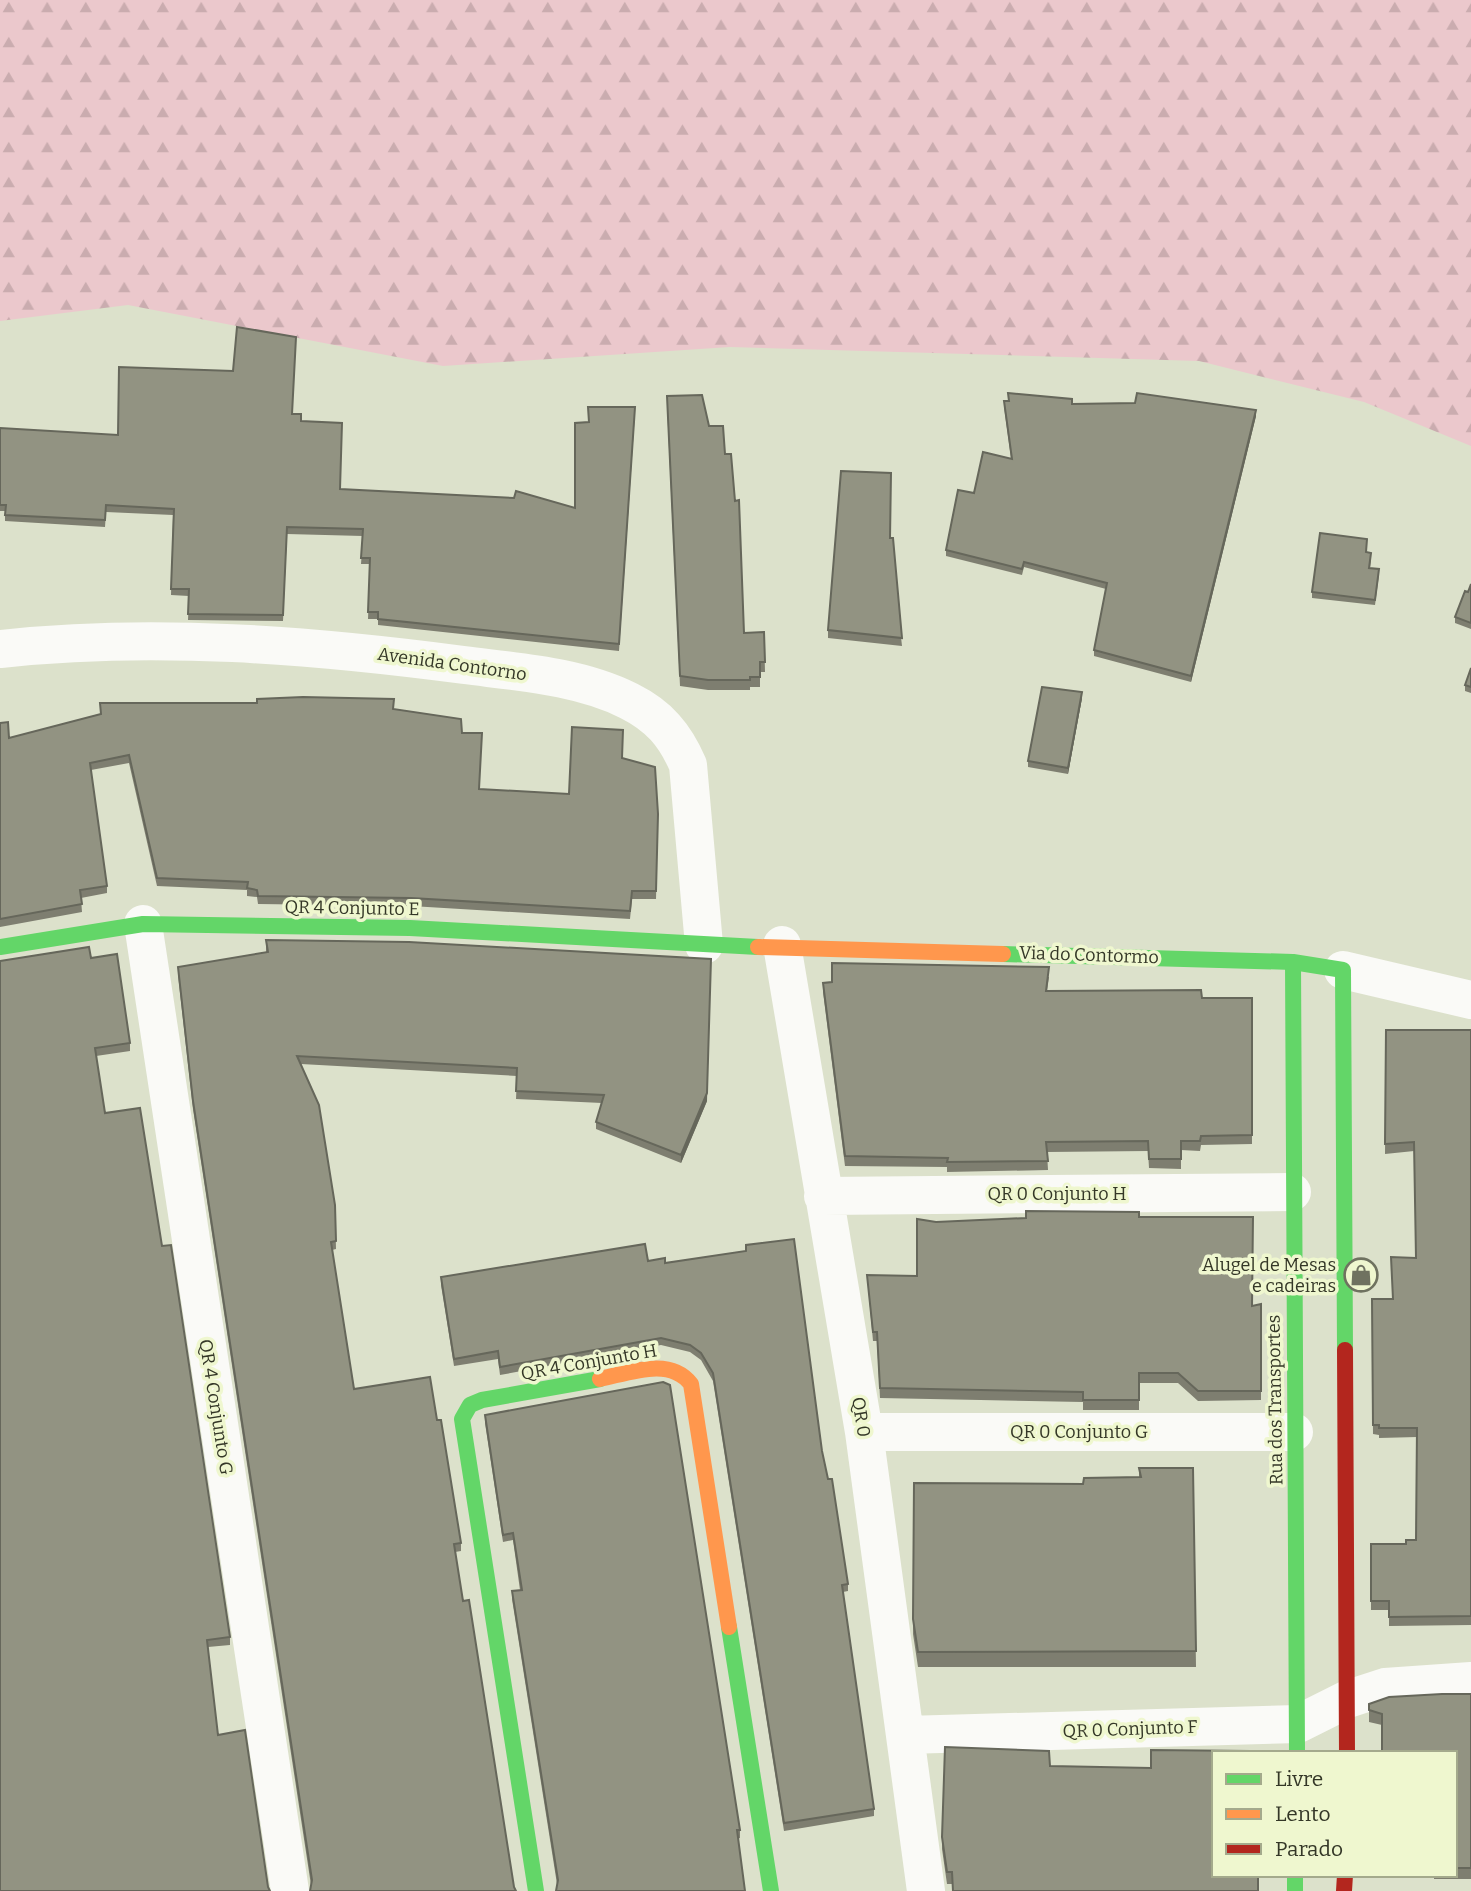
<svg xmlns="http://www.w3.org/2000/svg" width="1471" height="1891" viewBox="0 0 1471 1891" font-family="Bitter,serif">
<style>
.forest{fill:url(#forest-firs)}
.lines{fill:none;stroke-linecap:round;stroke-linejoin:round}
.street{stroke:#fafaf7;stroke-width:38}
.fast{stroke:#63d668;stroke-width:16}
.slow{stroke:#ff974d;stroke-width:16}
.jam{stroke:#b3261e;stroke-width:16}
.wall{fill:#7e7e70}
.shaded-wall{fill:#66675b}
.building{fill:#929382;stroke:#66675b;stroke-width:2}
.labels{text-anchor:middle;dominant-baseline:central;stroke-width:7;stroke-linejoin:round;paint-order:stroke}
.street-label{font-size:18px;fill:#343727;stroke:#eff7cf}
.poi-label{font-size:18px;fill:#343727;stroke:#eff7cf;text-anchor:end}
</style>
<defs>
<pattern id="forest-firs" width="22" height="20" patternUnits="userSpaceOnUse" patternTransform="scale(1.75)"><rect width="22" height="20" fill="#ebc8cc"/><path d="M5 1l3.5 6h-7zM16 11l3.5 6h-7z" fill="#caacaf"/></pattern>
</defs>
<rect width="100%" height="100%" fill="#dce1cb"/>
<path class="forest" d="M0 0H1471V446L1364 402 1199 361 730 347 443 366 128 305 0 321Z"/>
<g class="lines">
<path class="street" d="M0 649C154 632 312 645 464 665 518 672 580 676 629 701 659 716 675 735 688 765L704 945
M143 924 290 1891
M782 945 864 1432 926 1891
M1343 970 1471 1000
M823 1196 1292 1192
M864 1432H1294
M906 1735 1298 1724 1348 1699 1385 1687 1471 1681"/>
<path class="fast" d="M0 947 143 924 410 928 758 947
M1003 954 1293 962 1343 970 1345 1350
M1293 962 1297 1753
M729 1627 771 1891
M1295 1875V1891
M536 1891 462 1419 470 1405 482 1400 600 1379"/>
<path class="slow" d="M758 947 1003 954
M600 1379C629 1373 670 1356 691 1384L729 1627"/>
<path class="jam" d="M1345 1350 1347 1753
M1344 1891 1345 1875"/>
</g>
<path class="wall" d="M1008 393 1072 404 1256 416 1191 682 1094 656V650L1106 589 1024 567 1022 575 946 556V550L974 493 1011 458 1004 407V401H1008Z
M667 406 709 426 725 454 744 633 764 632 765 672H760V687H750V690H708L680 686Z
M635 413 619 651 378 625V619H368L370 564H361L363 536 287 534 283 621 188 620 189 596 171 595 173 515 106 512 105 527 5 521V511H0V428L118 435 293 414 301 421 340 489 575 508 589 422Z
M890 538 902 646 828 638V630Z
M1366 552 1371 559 1370 568 1379 575 1375 605 1312 598V592Z
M1471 584V629L1455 623V617L1468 592Z
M1471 668V693L1465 691V685Z
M1082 698 1068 774 1028 767V761Z
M100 703 394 709 462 733 480 789 569 794 622 758 658 814 656 899H632L630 919 411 906 258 904 257 897 247 896V890L157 886 129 763 91 770 107 886V893L81 898 82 912 0 927V723L9 738 101 714Z
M266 940 707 1101 681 1163 596 1129V1122L602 1103 516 1099 517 1076 301 1064 335 1205 336 1249 332 1250 354 1389 437 1420 461 1543V1551L455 1552 463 1601 514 1887 311 1885 193 1109 178 975V967L266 953Z
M91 958 130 1043V1051L96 1056 105 1113 162 1246 230 1637V1645L208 1647 218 1735 268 1887 0 1891Z
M1049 977 1047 991 1202 998H1252V1144L1201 1145 1200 1151 1181 1150V1169L1149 1168 1148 1151 1047 1152 1048 1170 947 1172V1167L845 1166 823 992V983Z
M1386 1030H1471V1625L1389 1626V1610H1371V1544H1406L1416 1540 1417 1437 1379 1438V1435L1373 1434 1372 1299H1392L1416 1258 1414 1151 1385 1154Z
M1139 1217 1252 1306 1261 1304V1400L1198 1401 1178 1383H1139V1410H1083V1402L880 1398 877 1341H873L867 1275 917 1276 936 1222Z
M648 1261 665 1263 822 1451 848 1584V1591L843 1592 874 1809V1816L784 1831 713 1381 701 1360 690 1352 661 1345 500 1375 498 1359 454 1366 441 1285V1277Z
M485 1415 740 1830V1838L557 1884 512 1599V1591L520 1590 513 1540 503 1542 485 1423Z
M1139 1468H1193L1196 1667H918L913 1634 914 1483 1083 1484 1139 1477Z
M1471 1694V1879H1434V1875H1455V1753L1382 1725 1369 1722V1704Z
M945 1747 1050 1766 1258 1891H952V1884H947L942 1849Z"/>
<path class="shaded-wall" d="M1256 410V416L1191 682V676Z
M1082 692V698L1068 774V768Z
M711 959 707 1101 681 1163V1155Z"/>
<path class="building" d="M237 327 296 337 292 414H301V421L342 423 340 489 514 498 516 491 575 508V423L589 422 588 407H635L619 644 378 619V612H368L370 558H361L363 529 287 527 283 615 188 614 189 589H171L174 509 106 505 105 520 5 515 6 505H0V428L118 435 119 367 233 371Z
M1008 393 1072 399V404L1135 403 1137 393 1256 410 1191 676 1094 650 1107 583 1024 562 1022 569 946 550 958 490 974 493 983 452 1012 459 1004 401H1009Z
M702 395 709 426H723L725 454H731L735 501 739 500 744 633 764 632 765 662H760V677H750V680H708L680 676 667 396Z
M841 471 891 473 890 538H893L902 638 828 630Z
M1320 533 1367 539 1366 552 1371 553 1369 568 1379 569 1375 600 1312 592Z
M1471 584V623L1455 617 1465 591 1468 592Z
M1471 668V687L1465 685Z
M1042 687 1082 692 1068 768 1028 761Z
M303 697 394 699 393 709 461 719 462 733H482L479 789 569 794 572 727 623 730 622 758 655 767 658 814 656 891H632L630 911 411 898 258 896 257 890 247 888 248 882 157 878 129 755 90 763 107 886 80 890 82 904 0 919V723L8 722 9 738 101 714 100 703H257V699Z
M266 940 409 942 711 959 707 1093 681 1155 596 1122 604 1095 516 1091 517 1068 297 1056 319 1105 335 1205 336 1241 331 1242 354 1389 430 1377 437 1420H441L461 1543 454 1544 463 1601 469 1600 514 1887 516 1891H310L312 1880 193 1101 178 967 268 952Z
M89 947 91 958 117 954 130 1043 95 1048 105 1113 140 1108 162 1246 171 1245 230 1637 207 1640 218 1735 245 1730 268 1887 270 1891H0V961Z
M832 963 1049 967 1046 991 1201 990 1202 998H1252V1135L1201 1136 1200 1141H1181V1159H1149L1148 1141 1046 1142 1048 1161 947 1162 948 1158 845 1156 823 983 832 982Z
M1386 1030H1471V1616L1389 1617V1601H1371V1544H1406V1540H1416L1417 1428H1379V1425H1373L1372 1299H1393L1391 1257 1416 1258 1414 1142 1385 1144Z
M1026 1211 1139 1212V1217H1253L1252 1306 1261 1304V1391H1198L1178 1373H1139V1400H1083V1392L880 1388 877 1332H873L867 1275 917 1276V1219L936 1222 1026 1218Z
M794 1239 822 1451 828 1479H832L848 1584 842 1585 874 1809 784 1823 713 1373 701 1353 690 1345 661 1338 500 1367 498 1351 454 1359 441 1277 645 1244 648 1261 665 1258V1263L746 1251V1245Z
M663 1382 670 1385 740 1830H737L745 1891H556L558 1880 512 1591 522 1590 513 1533 503 1535 485 1415Z
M1139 1468H1193L1196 1651 918 1652 913 1619 914 1483 1083 1484 1084 1478 1141 1477Z
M1442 1694H1471V1868H1455V1753H1382V1714L1369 1710V1704L1389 1697Z
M945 1747 1049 1751 1050 1766 1151 1768V1750L1249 1751V1753H1214V1875H1258V1891H953L952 1872H947L942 1837Z"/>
<defs>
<symbol id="shop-ring" viewBox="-11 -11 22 22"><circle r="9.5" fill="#eff7cf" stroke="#6f7260" stroke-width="1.5"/><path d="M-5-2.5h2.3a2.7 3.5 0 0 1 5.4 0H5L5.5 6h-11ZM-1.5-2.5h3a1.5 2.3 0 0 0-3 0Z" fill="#6f7260"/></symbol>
</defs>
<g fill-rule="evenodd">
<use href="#shop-ring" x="1342" y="1256" width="38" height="38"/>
</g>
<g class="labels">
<g class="street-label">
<text transform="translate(452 664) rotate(8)">Avenida Contorno</text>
<text transform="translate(352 908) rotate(1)">QR 4 Conjunto E</text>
<text transform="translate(1089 955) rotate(2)">Via do Contormo</text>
<text x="1057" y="1194">QR 0 Conjunto H</text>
<text transform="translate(589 1362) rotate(-10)">QR 4 Conjunto H</text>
<text transform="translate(1275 1400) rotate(-91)">Rua dos Transportes</text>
<text transform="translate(216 1407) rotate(81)">QR 4 Conjunto G</text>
<text transform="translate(861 1417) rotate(81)">QR 0</text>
<text x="1079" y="1432">QR 0 Conjunto G</text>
<text transform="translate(1130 1729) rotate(-2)">QR 0 Conjunto F</text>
</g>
<g class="poi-label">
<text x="1336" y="1265">Alugel de Mesas<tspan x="1336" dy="21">e cadeiras</tspan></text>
</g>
</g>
<rect x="1212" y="1751" width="245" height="126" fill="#eff7cf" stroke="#a4aa8c" stroke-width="2"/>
<rect x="1226" y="1774" width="35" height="10" fill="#63d668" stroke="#a4aa8c" stroke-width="2"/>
<text x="1275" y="1786" font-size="21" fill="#343727">Livre</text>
<rect x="1226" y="1809" width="35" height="10" fill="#ff974d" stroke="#a4aa8c" stroke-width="2"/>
<text x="1275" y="1821" font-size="21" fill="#343727">Lento</text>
<rect x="1226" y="1844" width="35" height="10" fill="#b3261e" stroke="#a4aa8c" stroke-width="2"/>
<text x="1275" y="1856" font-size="21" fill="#343727">Parado</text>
</svg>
